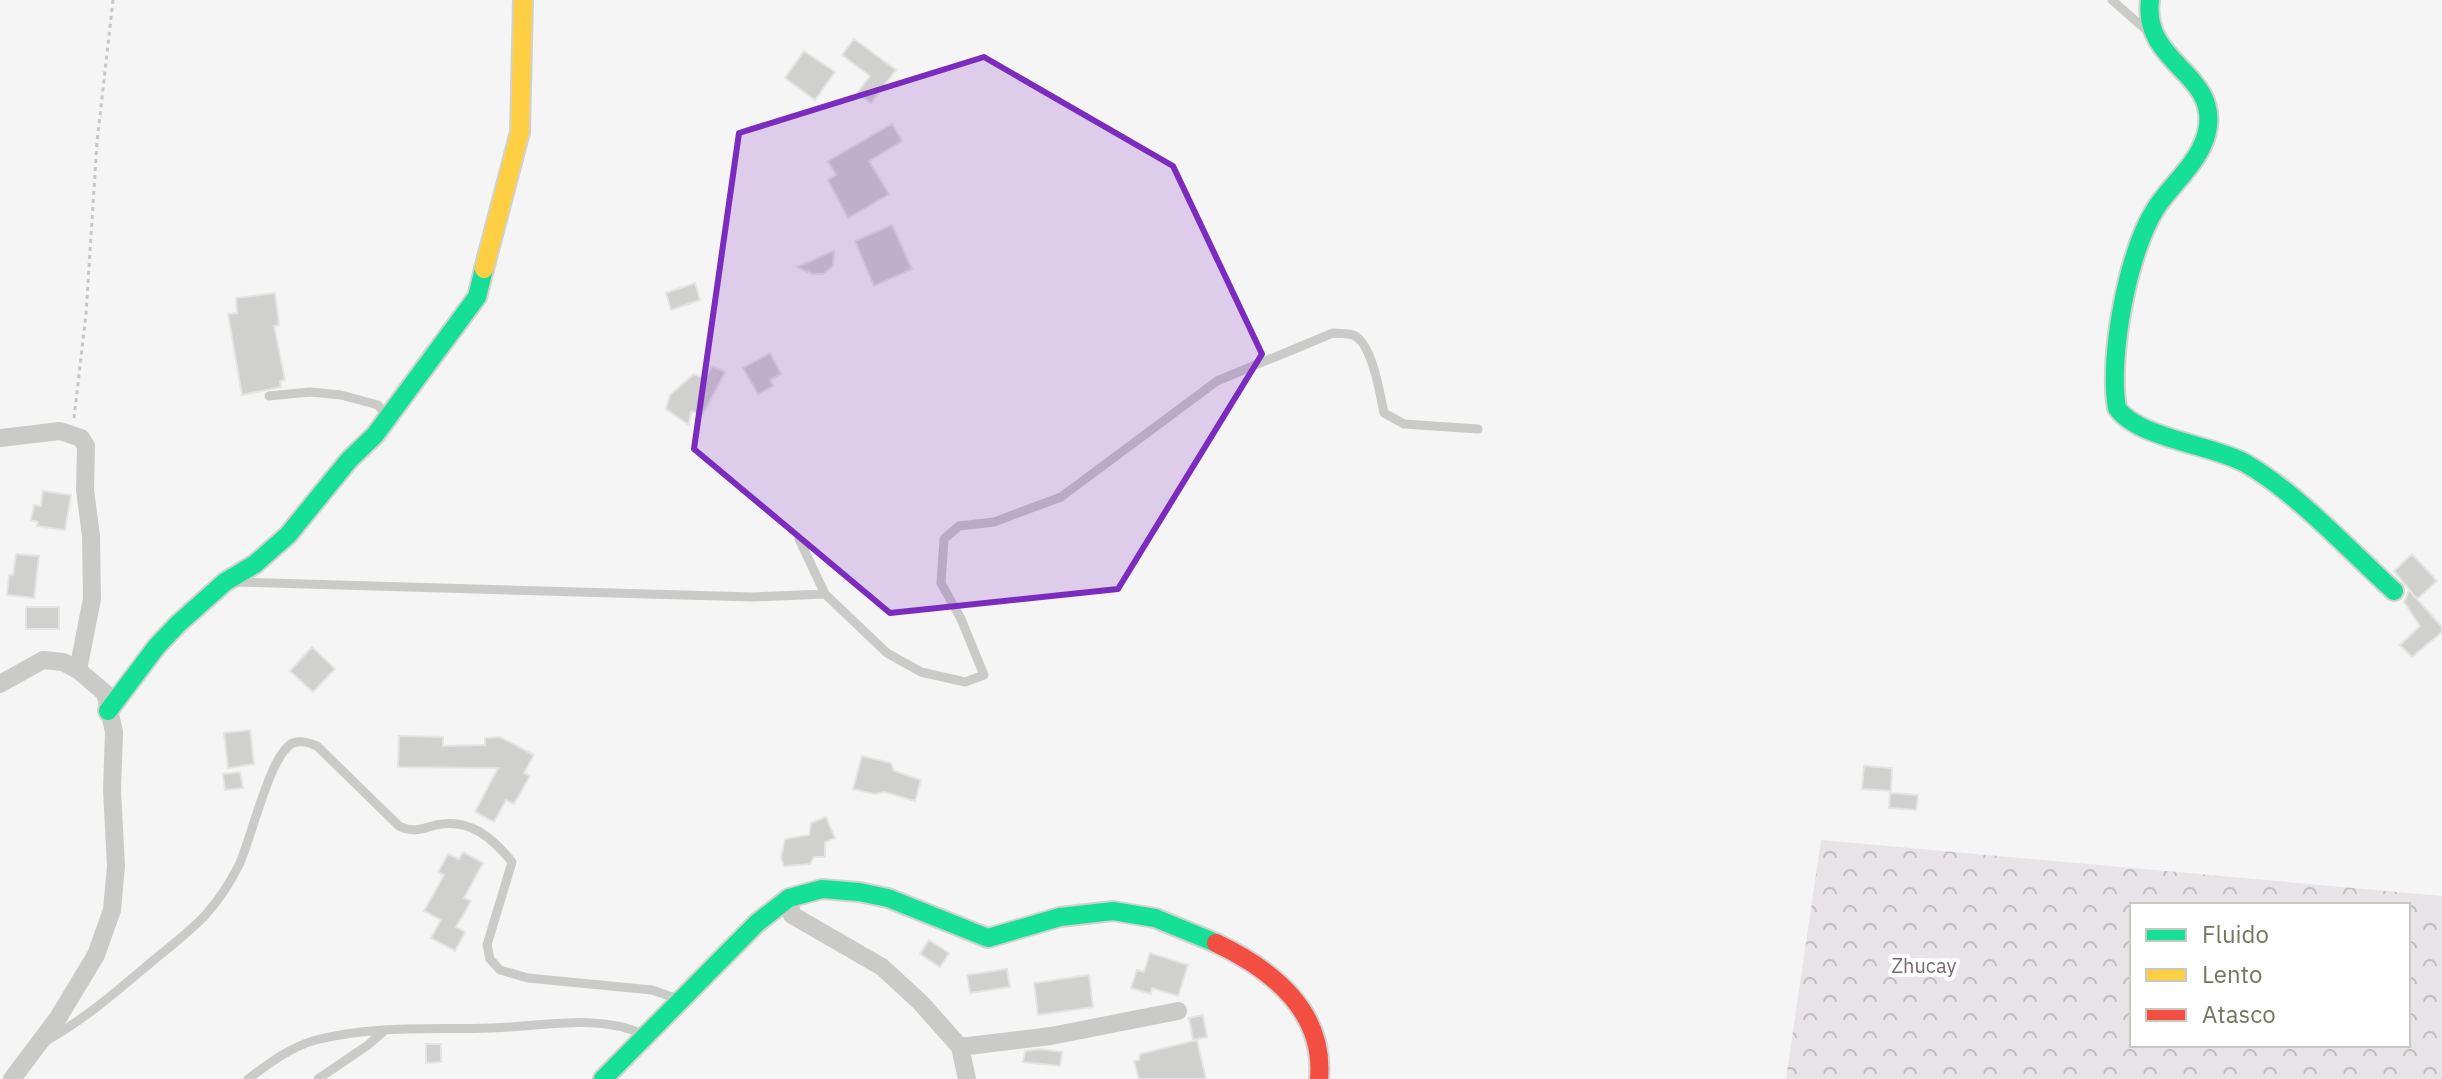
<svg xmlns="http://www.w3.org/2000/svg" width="2442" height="1079" viewBox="0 0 2442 1079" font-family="'IBM Plex Sans',sans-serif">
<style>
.forest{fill:url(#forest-crowns);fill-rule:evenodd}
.building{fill:#d0d0ce;stroke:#e4e4e4;stroke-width:2}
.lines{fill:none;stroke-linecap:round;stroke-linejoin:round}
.fast-casing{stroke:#d1d2d0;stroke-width:22}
.slow-casing{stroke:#d1d2d0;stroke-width:22}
.jam-casing{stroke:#d1d2d0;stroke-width:22}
.path{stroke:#c7c7c5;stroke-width:3;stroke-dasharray:4 4;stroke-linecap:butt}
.lane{stroke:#cacac8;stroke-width:9}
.street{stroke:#cacac8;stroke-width:18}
.fast{stroke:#16e098;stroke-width:18}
.slow{stroke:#ffcf43;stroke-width:18}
.jam{stroke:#f24e42;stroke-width:18}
.marked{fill:#7b2cbf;fill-opacity:0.2;stroke:#7b2cbf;stroke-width:6;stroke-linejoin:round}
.labels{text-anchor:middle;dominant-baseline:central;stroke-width:8;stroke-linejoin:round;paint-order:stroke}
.park-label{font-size:20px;fill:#796771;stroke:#fff}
</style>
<defs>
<pattern id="forest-crowns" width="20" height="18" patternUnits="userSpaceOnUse" patternTransform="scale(2)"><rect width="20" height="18" fill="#e8e3e7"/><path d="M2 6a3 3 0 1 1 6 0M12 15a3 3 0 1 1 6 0" fill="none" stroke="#c1bdbf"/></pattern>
</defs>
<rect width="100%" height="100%" fill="#f5f5f5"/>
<path class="forest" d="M1821 840 2442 896V1079H1786ZM2132 905H2408V1045H2132Z"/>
<path class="building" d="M854 39 896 70 871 103 857 93 870 76 842 55Z
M804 51 835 72 815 100 785 78Z
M892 124 902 141 869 161 889 194 848 218 828 180 836 175 828 161Z
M892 225 912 269 874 286 855 241Z
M834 251 833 266 823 274H812L797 267Z
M695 283 700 300 671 310 666 293Z
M275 293 279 325 274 326 285 380 280 381 281 387 242 395 228 314 237 313 236 298Z
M770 353 781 374 770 380 773 386 758 394 743 368Z
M712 366 725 372 703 414 691 412 689 425 666 409 670 395 694 374 705 379Z
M43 491 71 495 65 530 37 526 38 522 31 520 34 505 41 506Z
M16 554 39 556 34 598 7 595 9 575H13Z
M2412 554 2437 581 2417 599 2394 571Z
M2409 590 2442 627V632L2412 657 2400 645 2420 626 2404 602Z
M26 607H59V629H26Z
M312 647 335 669 313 692 290 671Z
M250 730 254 764 228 768 224 733Z
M399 736 443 737V746L485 745V738L500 737 534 755 524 773 530 776 514 804 506 800 494 822 475 812 498 768 398 767Z
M862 756 891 763 894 771 921 780 915 801 885 792 874 794 853 789Z
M1864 766 1892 768 1891 791 1862 789Z
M240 772 243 788 225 790 223 774Z
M1890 793 1918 795 1916 810 1889 808Z
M826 817 835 838 825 842V857H814L810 864 784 866 781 858 785 839 809 835 811 823Z
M463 852 483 863 464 898 471 901 456 927 465 932 455 951 431 938 441 920 424 911 444 875 438 872 448 854 459 859Z
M929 940 949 953 940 967 920 954Z
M1150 953 1188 965 1178 996 1152 988 1151 994 1131 988 1137 970 1144 972Z
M1007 969 1010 987 970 993 967 975Z
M1089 975 1093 1007 1038 1015 1034 983Z
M1203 1015 1207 1037 1193 1040 1189 1018Z
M1197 1040 1206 1079H1139L1134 1061 1139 1060 1140 1054Z
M426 1044H441V1062L426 1063Z
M1040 1049 1062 1052 1060 1066 1023 1062 1025 1051Z"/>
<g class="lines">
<defs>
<path id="fast" d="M2150 0C2142 62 2215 72 2208 126 2204 159 2173 182 2156 208 2128 251 2108 357 2117 408 2137 438 2213 445 2245 463 2296 492 2350 551 2394 591
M108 711 157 646 179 623 225 582 255 564 288 535 349 460 375 435 477 297 484 269
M603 1079 757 923 789 898 822 889 859 892 888 898 988 938 1060 917 1113 911 1155 918 1216 943"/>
<path id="slow" d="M484 269 520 132 523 0"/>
<path id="jam" d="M1216 943C1271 969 1325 1011 1319 1079"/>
</defs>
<use href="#fast" class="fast-casing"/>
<use href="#slow" class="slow-casing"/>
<use href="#jam" class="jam-casing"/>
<path class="path" d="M74 418 86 314 97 142 113 0"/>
<path class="lane" d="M2112 0 2146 30
M269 396 310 392 341 395 378 405 386 415
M799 539 825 594 887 653 921 672 965 682 984 675 961 619 941 583 944 539 959 526 994 522 1061 497 1217 381 1333 333C1339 334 1347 333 1353 335 1372 342 1380 394 1384 413L1404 424 1478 429
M236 582 753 597 825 594
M46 1041C85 1019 116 992 149 964 191 929 213 916 239 865 251 840 270 753 293 743 302 740 309 743 317 746L399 826C413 833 421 829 436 825 469 818 492 837 512 862L487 945 490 959 500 970 528 978 652 990 678 999
M248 1079C268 1064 292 1046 316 1040 373 1025 434 1030 492 1028 541 1027 597 1013 643 1034
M318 1079 368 1045 384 1031"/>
<path class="street" d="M0 438 60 431 81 438 86 446 85 490 91 536 92 599 78 670
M0 684 43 660 63 662 78 670 105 693 114 732 112 790 116 866 112 910 96 955 58 1018 12 1079
M789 898 792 915 882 967 921 1003 960 1047 967 1079
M960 1047 1051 1036 1178 1011"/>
<use href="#fast" class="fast"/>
<use href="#slow" class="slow"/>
<use href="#jam" class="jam"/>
</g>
<path class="marked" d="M984 57 1173 166 1262 354 1118 589 890 613 694 449 739 133Z"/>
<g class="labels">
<g class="park-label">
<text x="1924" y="965">Zhucay</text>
</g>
</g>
<rect x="2130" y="903" width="280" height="144" fill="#ffffff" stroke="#c7c8bf" stroke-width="2"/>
<rect x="2146" y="929" width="40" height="12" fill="#16e098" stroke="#c7c8bf" stroke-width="2"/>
<text x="2202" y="943" font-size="24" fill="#747660">Fluido</text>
<rect x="2146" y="969" width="40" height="12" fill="#ffcf43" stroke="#c7c8bf" stroke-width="2"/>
<text x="2202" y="983" font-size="24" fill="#747660">Lento</text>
<rect x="2146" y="1009" width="40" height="12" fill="#f24e42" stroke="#c7c8bf" stroke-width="2"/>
<text x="2202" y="1023" font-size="24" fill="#747660">Atasco</text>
</svg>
